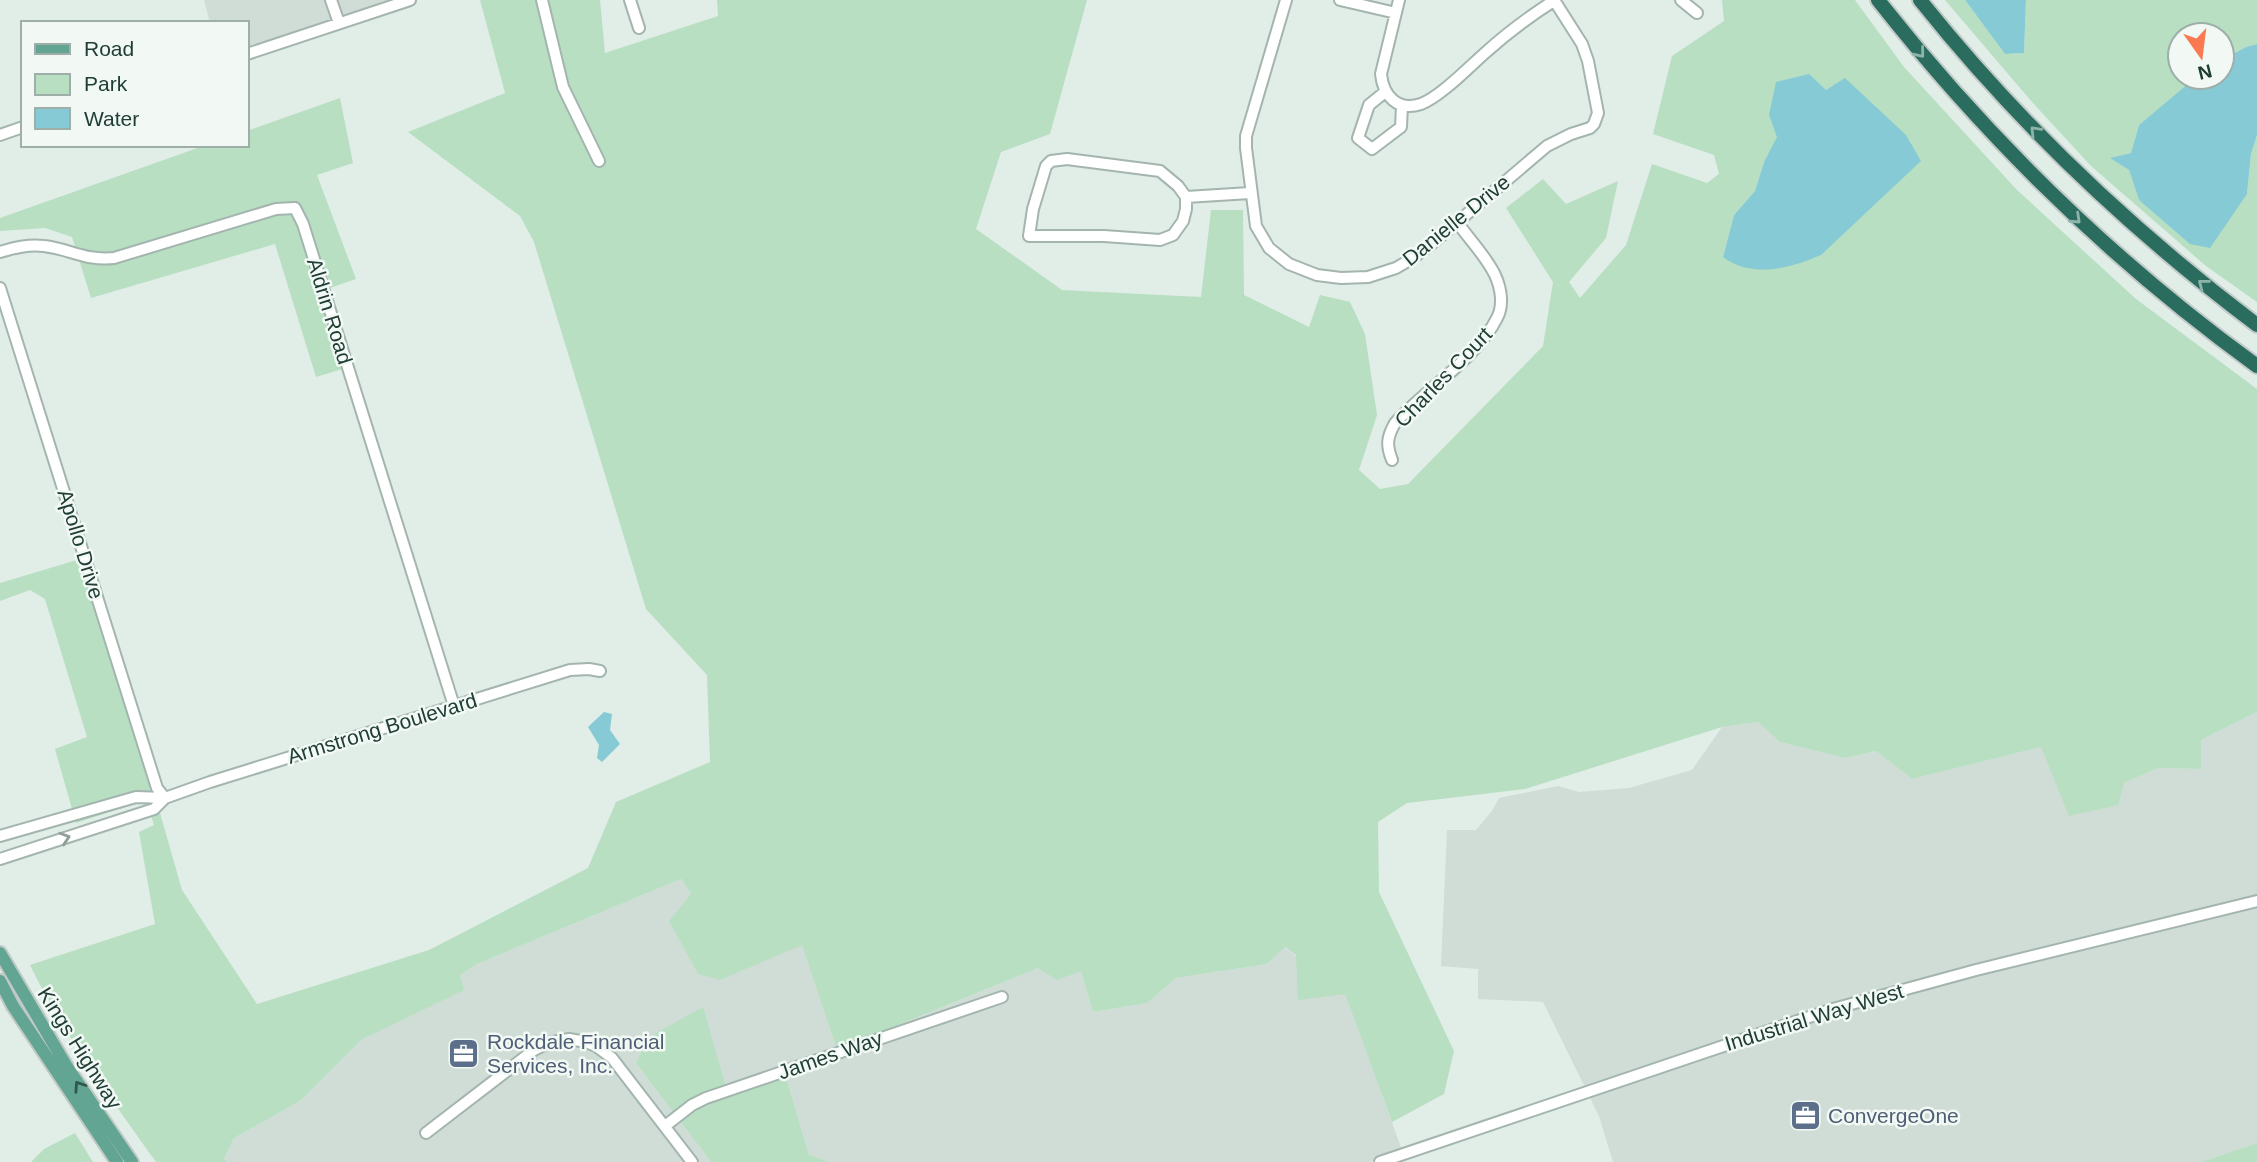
<svg xmlns="http://www.w3.org/2000/svg" width="2257" height="1162" viewBox="0 0 2257 1162" font-family="Helvetica,sans-serif">
<style>
.built{fill:#cfddd6}
.green{fill:#b8dfc2;fill-rule:evenodd}
.water{fill:#85cad5}
.lines{fill:none;stroke-linecap:round;stroke-linejoin:round}
.minor-casing{stroke:#a3b5ae;stroke-width:14}
.major-casing{stroke:#c1c9c7;stroke-width:16}
.highway-casing{stroke:#c1c9c7;stroke-width:18}
.minor{stroke:#fff;stroke-width:10}
.major{stroke:#62a593;stroke-width:12}
.highway{stroke:#2a6d5e;stroke-width:14}
.oneway{stroke:#8eb3aa}
.oneway2{stroke:#909e9a}
.oneway3{stroke:#30584d}
.labels{text-anchor:middle;dominant-baseline:central;stroke-width:5;stroke-linejoin:round;paint-order:stroke}
.street-label{font-size:21px;fill:#203e36;stroke:#f2f9f5}
.service-label{font-size:21px;fill:#4e5e75;stroke:#f2f9f5;text-anchor:start}
</style>
<rect width="100%" height="100%" fill="#e1ede7"/>
<path class="built" d="M204 0H400L247 46V23H210Z
M2257 712V1143L2201 1162H1613L1599 1116 1543 1002 1478 999V969L1441 966 1447 830H1476L1492 811 1499 798 1558 786 1579 792 1629 788 1692 770 1722 727 1758 722 1780 742 1845 758 1876 751 1912 779 2041 747 2123 783 2158 768 2201 769V740Z
M681 879 691 894 720 980 802 944 837 1050 1038 968 1081 971 1093 1012 1147 1003 1176 978 1267 964 1284 947 1345 993 1402 1150 1369 1162H830L809 1155 784 1070 727 1090 702 1007 636 1063 711 1162H228L224 1160 234 1138 300 1101 361 1040 463 990 460 975 477 964Z"/>
<path class="green" d="M480 0H600L605 53 718 16 717 0H1087L1050 134 1001 152 976 229 1062 290 1201 297 1211 210H1243L1244 295 1309 327 1320 295 1350 302 1365 334 1377 415 1359 470 1380 489 1408 484 1543 346 1553 282 1506 208 1543 179 1566 204 1618 181 1606 238 1569 282 1580 298 1626 245 1652 164 1707 183 1719 174 1714 155 1653 134 1672 56 1724 21 1722 0H1855L1904 67 2017 190 2136 299 2257 389V712L2201 740V769L2158 768 2124 783 2118 805 2069 816 2041 747 1912 779 1876 751 1845 758 1780 742 1758 722 1722 727 1525 789 1407 803 1378 822 1379 892 1454 1051 1444 1094 1392 1122 1345 994 1298 1000 1296 955 1285 947 1267 964 1176 978 1147 1003 1093 1012 1081 971 1057 980 1038 968 837 1050 802 945 720 980 698 974 669 921 691 894 681 879 477 964 460 975 464 990 361 1040 300 1101 234 1138 224 1159 228 1162H156C111 1099 64 1035 30 965L155 924 139 832 154 825 146 800 76 823 55 749 87 737 45 599 30 590 0 601V583L87 557 182 890 257 1004 429 950 588 868 616 802 710 762 707 675 646 609 534 242 520 216 408 132 505 93ZM1826 90 1723 257 1734 215 1755 191 1764 162 1778 137 1769 115Z
M1945 0H1965L2005 54 2024 53 2026 0H2257V44L2246 47 2222 60V35H2180V77H2196L2139 125 2131 153 2111 158 2129 170 2139 200 2247 194 2251 154 2257 135V302L2206 266 2091 166 2032 102Z
M340 98 353 163 317 175 356 279 324 290 349 367 316 377 275 244 91 298 72 237 45 228 0 231V218L206 145H247V131Z
M703 1007 727 1090 784 1070 809 1155 830 1162H711L636 1063 649 1037Z
M75 1133 93 1162H31L44 1149Z
M2257 1143V1162H2201Z"/>
<path class="water" d="M1965 0H2026L2024 53 2005 54Z
M2257 44V135L2251 154 2247 194 2210 248 2190 244 2139 200 2129 170 2110 158 2131 153 2139 125 2196 77H2222V60L2246 47Z
M1809 74 1826 90 1845 78 1906 135 1921 161 1821 255C1791 268 1752 279 1723 257L1734 215 1755 191 1764 162 1777 137 1769 115 1776 82Z
M604 712 612 714 610 730 620 744 602 762 597 758 599 745 588 727Z"/>
<g class="lines">
<defs>
<path id="minor" d="M331 0 339 23
M542 0 563 87 599 161
M630 0 639 28
M1286 0 1246 136V148L1256 226 1269 248 1289 264 1317 275 1341 278 1368 277 1396 268 1413 258 1434 242 1547 146 1571 134 1590 128 1594 124 1598 113 1588 61 1582 44 1554 0
M1340 0 1396 13
M1399 0 1381 74C1383 95 1397 112 1421 104 1440 97 1469 67 1485 53 1507 33 1530 16 1555 0
M1681 0 1697 13
M247 54 410 0
M1385 92 1369 105 1358 138 1372 149 1401 127 1402 105
M0 135 23 127
M1067 159 1160 171 1178 186 1186 197V209L1183 221 1173 235 1160 240 1104 236H1029L1033 209 1046 166 1051 161Z
M1186 197 1250 193
M0 252C14 248 28 244 44 246 70 249 85 261 114 258L276 209 295 208 303 224 454 706
M0 288 157 788 165 798
M1392 460C1386 445 1387 437 1395 423 1425 390 1478 357 1497 318 1504 305 1501 288 1495 275 1486 256 1469 239 1457 222
M0 836 136 797 165 798 210 782 570 670 589 669 600 671
M0 859 154 809 165 798
M665 1126 692 1105 706 1098 1002 997
M426 1133 534 1050 548 1043 569 1039 586 1042 596 1046 612 1058 692 1162
M1380 1162 1833 1009 1976 970 2257 901"/>
<path id="major" d="M0 953 67 1067 132 1162
M0 981 13 1006 117 1162"/>
<path id="highway" d="M1878 0C1989 141 2112 261 2257 366
M1920 0C2018 123 2131 230 2257 325"/>
</defs>
<use href="#minor" class="minor-casing"/>
<use href="#major" class="major-casing"/>
<use href="#highway" class="highway-casing"/>
<use href="#minor" class="minor"/>
<use href="#major" class="major"/>
<use href="#highway" class="highway"/>
</g>
<defs><path id="oneway-chevron" d="M-2-3.5L2.5 0L-2 3.5" fill="none" stroke-width="1.6" stroke-linecap="round" stroke-linejoin="round" transform="scale(1.75)"/></defs>
<g class="oneway">
<use href="#oneway-chevron" transform="translate(1920 53) rotate(51)"/>
<use href="#oneway-chevron" transform="translate(2035 131) rotate(-134)"/>
<use href="#oneway-chevron" transform="translate(2076 219) rotate(43)"/>
<use href="#oneway-chevron" transform="translate(2203 284) rotate(-142)"/>
</g>
<use class="oneway2" href="#oneway-chevron" transform="translate(65 838) rotate(-18)"/>
<use class="oneway3" href="#oneway-chevron" transform="translate(79 1086) rotate(-124)"/>
<defs>
<symbol id="office-square" viewBox="-11 -11 22 22"><rect x="-9" y="-9" width="18" height="18" rx="4" fill="#5c6f8a" stroke="#f2f9f5"/><path d="M-6-3h4V-5.5h4V-3h4V5H-6ZM-1-4.5V-3h2v-1.5ZM-6 0V1H6V0Z" fill="#fff"/></symbol>
</defs>
<g fill-rule="evenodd">
<use href="#office-square" x="446" y="1036" width="35" height="35"/>
<use href="#office-square" x="1788" y="1098" width="35" height="35"/>
</g>
<g class="labels">
<g class="street-label">
<text transform="translate(1456 220) rotate(-39)">Danielle Drive</text>
<text transform="translate(330 311) rotate(73)">Aldrin Road</text>
<text transform="translate(1443 377) rotate(-46)">Charles Court</text>
<text transform="translate(81 544) rotate(73)">Apollo Drive</text>
<text transform="translate(382 728) rotate(-17)">Armstrong Boulevard</text>
<text transform="translate(1814 1017) rotate(-17)">Industrial Way West</text>
<text transform="translate(80 1048) rotate(58)">Kings Highway</text>
<text transform="translate(830 1055) rotate(-19)">James Way</text>
</g>
<g class="service-label">
<text x="487" y="1041">Rockdale Financial<tspan x="487" dy="24">Services, Inc.</tspan></text>
<text x="1828" y="1115">ConvergeOne</text>
</g>
</g>
<rect x="21" y="21" width="228" height="126" fill="#f2f9f5" stroke="#9eaea9" stroke-width="2"/>
<rect x="35" y="44" width="35" height="10" fill="#62a593" stroke="#9eaea9" stroke-width="2"/>
<text x="84" y="56" font-size="21" fill="#203e36">Road</text>
<rect x="35" y="74" width="35" height="21" fill="#b8dfc2" stroke="#9eaea9" stroke-width="2"/>
<text x="84" y="91" font-size="21" fill="#203e36">Park</text>
<rect x="35" y="108" width="35" height="21" fill="#85cad5" stroke="#9eaea9" stroke-width="2"/>
<text x="84" y="126" font-size="21" fill="#203e36">Water</text>
<g transform="translate(2201 56) rotate(166)"><circle r="33" fill="#f2f9f5" stroke="#9eaea9" stroke-width="2"/>
<path d="M0-5L12 26L0 18L-12 26Z" fill="#fb7951"/>
<text y="-10" font-size="19" font-weight="bold" text-anchor="middle" fill="#203e36">N</text>
</g>
</svg>
